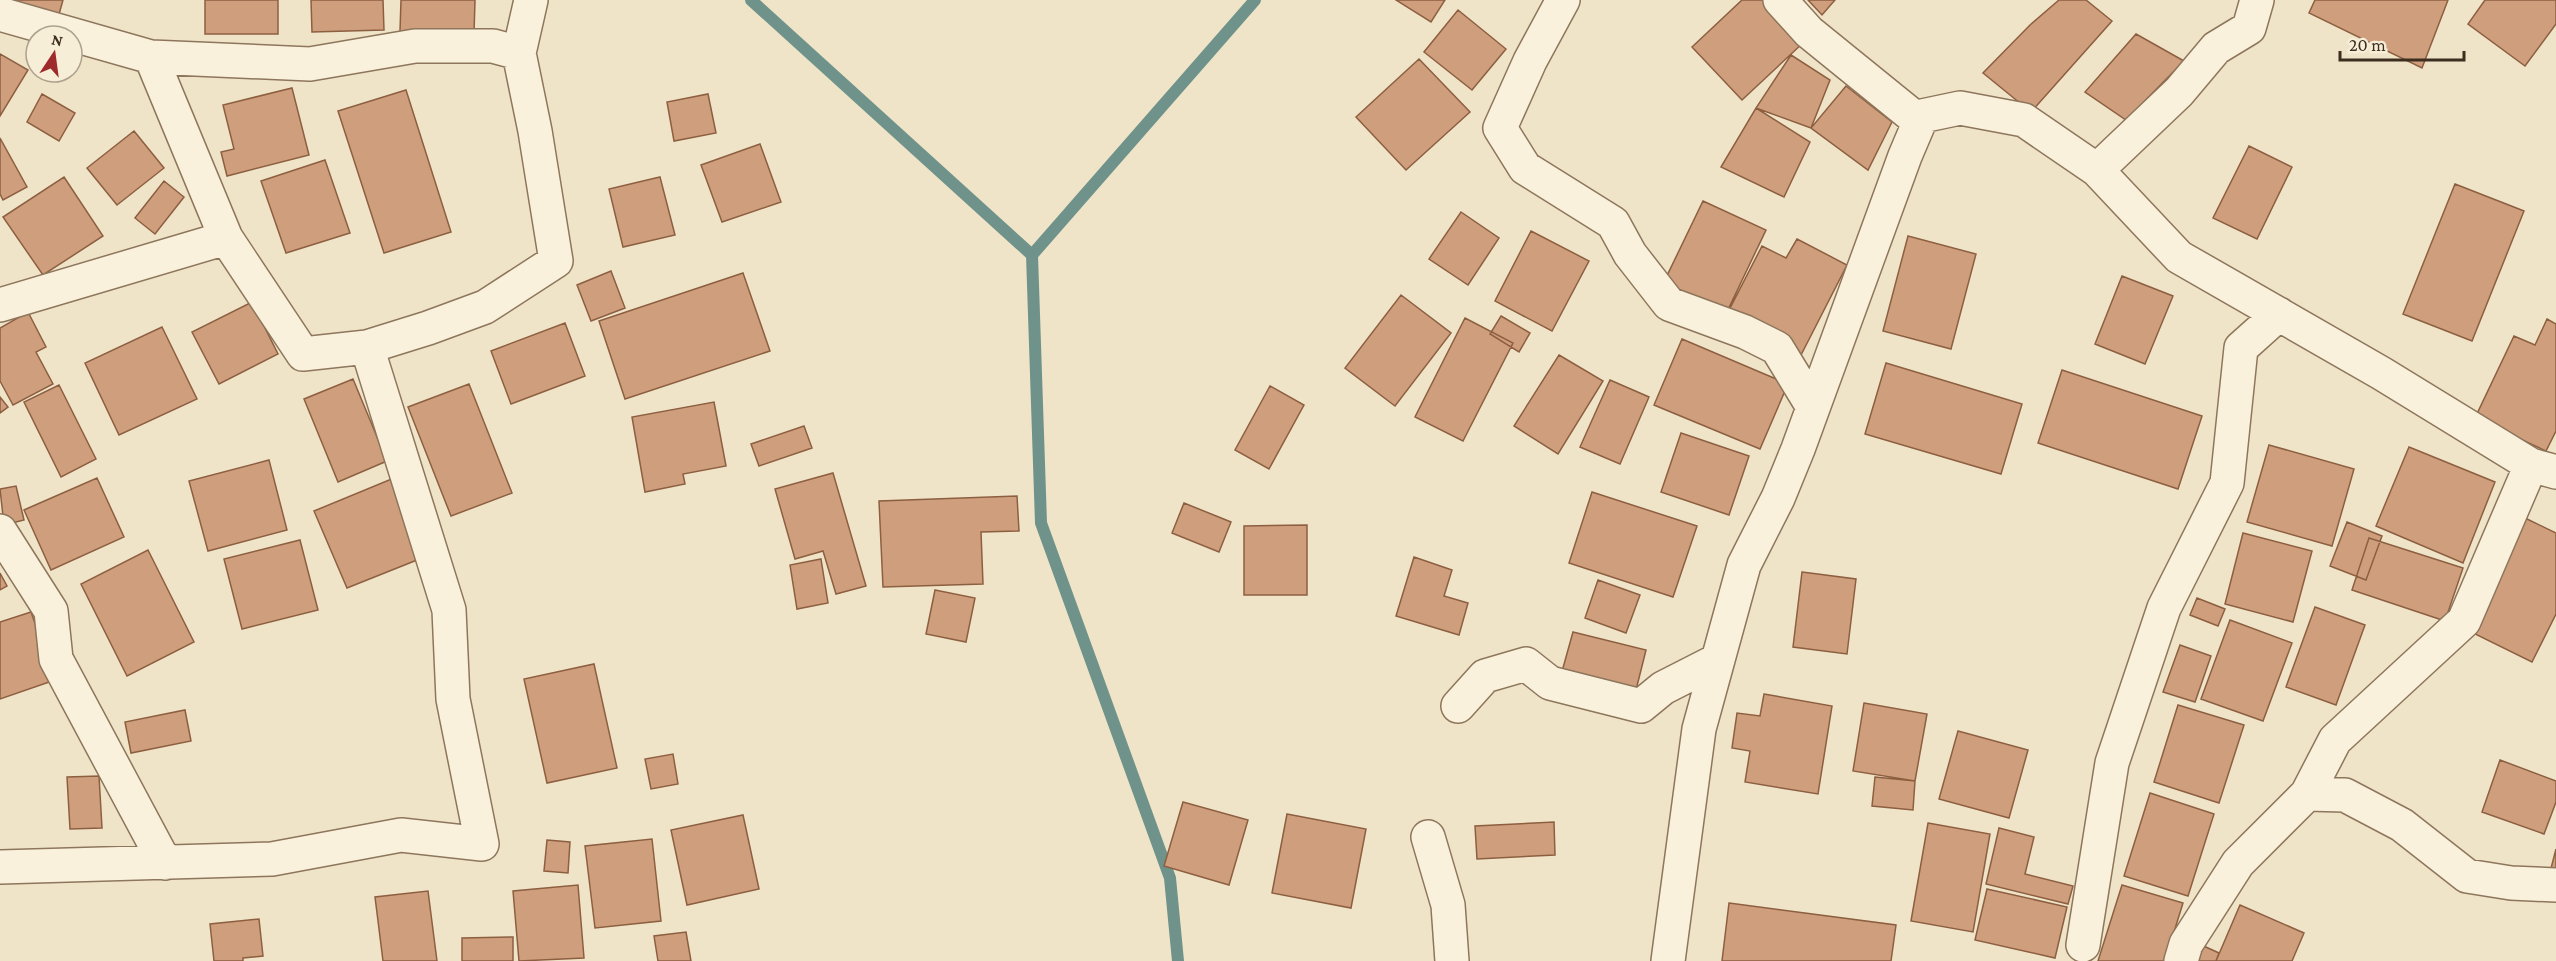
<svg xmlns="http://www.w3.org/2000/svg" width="2556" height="961" viewBox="0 0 2556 961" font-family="'Crimson Pro',serif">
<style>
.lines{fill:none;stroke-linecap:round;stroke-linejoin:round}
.stream{stroke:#6f938a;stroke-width:12}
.building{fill:#cf9f7d;stroke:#8d5f41;stroke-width:1.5}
.minor-casing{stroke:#8d765c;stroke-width:36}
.minor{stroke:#faf1dc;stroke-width:33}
</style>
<rect width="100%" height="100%" fill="#f0e4c8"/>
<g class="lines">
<path class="stream" d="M751 0 1032 255 1041 523 1170 878 1178 961
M1032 255 1255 0"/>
</g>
<path class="building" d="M4 0H63L58 18Z
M205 0H278V34H205Z
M311 0H383L384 30 312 32Z
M401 0H475L474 34 400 31Z
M1396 0H1445L1431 22Z
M1742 0H1765L1804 42 1742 100 1692 47Z
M1808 0H1835L1822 15Z
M2059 0H2086L2112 21 2031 112 1983 73 2030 25Z
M2315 0H2448L2422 68 2309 13Z
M2485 0H2556V24L2525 66 2468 24Z
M1458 10 1506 49 1472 90 1424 52Z
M2136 34 2184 61 2126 120 2085 92Z
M0 54 28 70 0 116Z
M1791 55 1830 80 1811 128 1756 108Z
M1419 59 1470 112 1406 170 1356 117Z
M1846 86 1892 122 1868 170 1811 128Z
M292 88 309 155 227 176 221 152 234 149 223 105Z
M406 90 451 232 384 253 338 111Z
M42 94 75 113 59 141 27 122Z
M708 94 716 133 674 141 667 102Z
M1756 108 1810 142 1784 197 1721 167Z
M134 131 164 168 117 205 87 168Z
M0 138 27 187 3 200 0 194Z
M760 144 781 202 722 222 701 165Z
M2249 146 2292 167 2257 239 2213 218Z
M325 160 350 233 286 253 261 181Z
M64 177 103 236 43 275 3 217Z
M660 177 675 235 623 247 609 189Z
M164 181 184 197 155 234 135 218Z
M2455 184 2524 211 2472 341 2403 314Z
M1703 201 1766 230 1725 316 1662 286Z
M1461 212 1499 238 1468 285 1429 259Z
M1531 231 1589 261 1552 331 1495 301Z
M1908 236 1976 254 1951 349 1883 331Z
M1797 239 1847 265 1801 355 1726 316 1762 246 1786 258Z
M611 271 625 308 591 321 577 285Z
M743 273 770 351 625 399 599 321Z
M2122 276 2173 296 2145 364 2095 344Z
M1401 295 1451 333 1395 406 1345 368Z
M252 302 278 354 219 384 192 332Z
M28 312 46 347 36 352 53 384 13 405 0 381V328Z
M1501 316 1530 333 1519 352 1490 334Z
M1465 318 1513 343 1463 441 1415 417Z
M2547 319 2556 324V431L2546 451 2475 418 2514 336 2535 345Z
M565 323 585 376 511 404 491 351Z
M162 327 197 399 119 435 85 363Z
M1682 339 1788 384 1760 449 1654 405Z
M1559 355 1603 381 1558 454 1514 426Z
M1886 363 2022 404 2001 474 1865 434Z
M2062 370 2202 416 2178 489 2038 443Z
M353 379 387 461 338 482 304 399Z
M1610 380 1649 397 1620 464 1580 447Z
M469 384 512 493 451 516 408 407Z
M59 385 96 459 61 477 24 402Z
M1270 386 1304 405 1269 469 1235 450Z
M0 397 8 407 0 413Z
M714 402 726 466 683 474 685 484 645 492 632 417Z
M804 426 812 448 759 466 751 444Z
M1681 433 1749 456 1729 515 1661 492Z
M2269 445 2354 469 2332 546 2247 522Z
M2409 447 2495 482 2463 563 2376 526Z
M269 460 287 530 208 551 189 481Z
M833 473 866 586 836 594 823 551 795 559 775 489Z
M97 478 124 537 51 570 24 510Z
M394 478 427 556 347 588 314 511Z
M16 486 24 520 4 525 0 489Z
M1592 492 1697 526 1673 597 1569 563Z
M1017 496 1019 531 981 532 983 584 883 587 879 501Z
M1184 503 1231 522 1219 552 1172 533Z
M2525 518 2556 533V614L2532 662 2469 631Z
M2347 522 2382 536 2366 580 2330 566Z
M1307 525V595H1244V526Z
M2243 533 2312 551 2293 622 2225 604Z
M2369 538 2463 568 2445 621 2352 590Z
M300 540 318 610 242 629 224 559Z
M148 550 194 642 127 676 81 584Z
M1414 557 1452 570 1444 596 1468 603 1459 635 1396 616Z
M821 559 828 603 797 609 790 565Z
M1802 572 1856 579 1847 654 1793 647Z
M0 573 7 586 0 590Z
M1598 580 1640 595 1626 633 1585 618Z
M935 590 975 598 966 642 926 634Z
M2197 598 2225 609 2218 626 2190 615Z
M2315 607 2365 625 2336 705 2286 687Z
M31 612 55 680 0 699V622Z
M2230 620 2292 643 2263 721 2201 699Z
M1573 632 1646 650 1635 694 1561 675Z
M2180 645 2211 656 2195 702 2163 692Z
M594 664 617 768 547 783 524 679Z
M1764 694 1832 706 1818 794 1745 782 1750 751 1732 748 1737 713 1760 716Z
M1864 703 1927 714 1915 781 1853 771Z
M2178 705 2244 725 2219 803 2154 782Z
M185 710 191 741 131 753 125 722Z
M1958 731 2028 750 2009 818 1939 799Z
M673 754 678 784 651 789 645 759Z
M2500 760 2556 781V802L2544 834 2482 812Z
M99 776 102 828 70 829 67 777Z
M1875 777 1915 781 1913 810 1872 806Z
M2150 793 2214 814 2188 896 2124 876Z
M1183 802 1248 820 1229 885 1164 866Z
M1287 814 1366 829 1351 908 1272 893Z
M743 815 759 889 687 905 671 830Z
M1554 822 1555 855 1477 859 1475 826Z
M1928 823 1990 834 1973 932 1911 921Z
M1999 828 2034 837 2025 874 2073 886 2068 904 1986 884Z
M652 839 661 921 595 928 585 846Z
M547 840 570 842 568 873 544 871Z
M2556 849V878L2549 876Z
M578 885 584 958 519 961 513 891Z
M2122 885 2183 903 2165 961H2098Z
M1987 889 2067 907 2055 958 1975 940Z
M428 891 437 961H383L375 897Z
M1729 903 1896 925 1891 961H1722Z
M2240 905 2304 933 2292 961H2216Z
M259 919 263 956 243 958V961H214L210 924Z
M686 932 691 961H658L654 936Z
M513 937V961H462V938Z
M2197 943 2219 953 2216 961H2189Z"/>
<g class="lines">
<defs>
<path id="minor" d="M1563 0 1530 61 1500 128 1525 168 1613 223 1630 254 1669 304 1745 332 1777 348 1813 407
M1780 0 1809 32 1920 122
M0 14 151 57 310 64 415 46H493L519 53 531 0
M151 57 226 238 303 354 367 347 428 328 485 307 556 261 535 131 519 53
M2097 170 2179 92 2216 48 2249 28 2257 0
M0 305 226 238
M0 531 51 611 56 659 165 863
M1458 706 1485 676 1526 664 1550 683 1641 706 1663 688 1718 660
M2307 794 2345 795 2402 825 2467 876 2511 883 2556 885
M1428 837 1448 905 1452 961
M0 867 272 859 401 835 482 844 453 699 449 610 367 347
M2083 945 2112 763 2164 608 2227 483 2241 348 2279 314
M1668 961 1699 729 1744 565 1778 498 1798 449 1905 156 1922 116 1960 108 2024 120 2097 170 2179 257 2381 373 2531 465
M2181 961 2186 944 2238 863 2307 794 2335 740 2464 621 2531 465 2556 472"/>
</defs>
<use href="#minor" class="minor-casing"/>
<use href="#minor" class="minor"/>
</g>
<g transform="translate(54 54) rotate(13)"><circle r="28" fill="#f7eed8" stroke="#ada18e" stroke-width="1.5"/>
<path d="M0-4.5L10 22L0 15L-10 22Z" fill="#9e2a2b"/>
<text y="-9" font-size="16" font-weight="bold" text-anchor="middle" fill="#3d2e20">N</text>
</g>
<path d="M2340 51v9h124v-9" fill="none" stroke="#3d2e20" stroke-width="3"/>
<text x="2349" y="51" font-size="18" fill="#3d2e20" stroke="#f7eed8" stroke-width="4.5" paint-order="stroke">20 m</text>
</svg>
